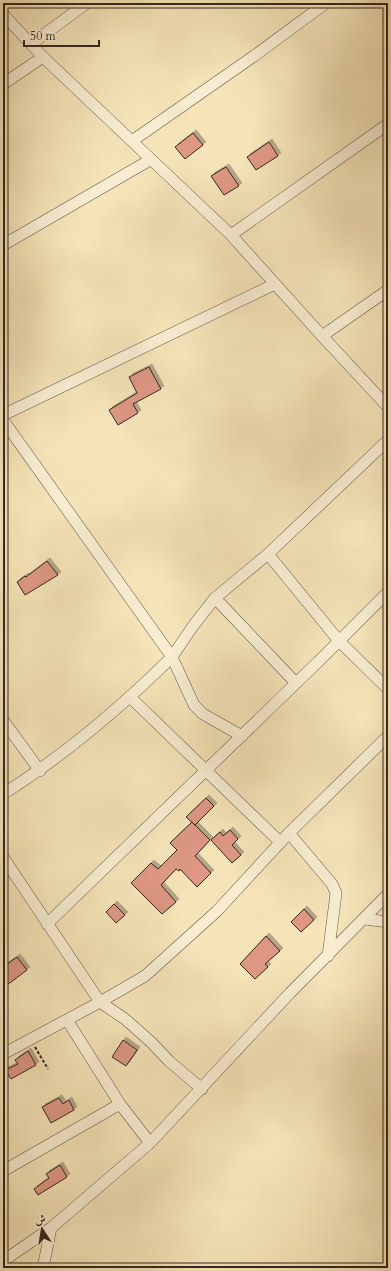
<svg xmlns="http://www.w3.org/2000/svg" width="391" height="1271" viewBox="0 0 391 1271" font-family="Cardo,Amiri,serif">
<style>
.building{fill:#dd9783;stroke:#34271f;filter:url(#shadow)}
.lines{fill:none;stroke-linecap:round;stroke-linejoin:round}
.minor-casing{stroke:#645645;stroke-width:12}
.path{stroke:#34271f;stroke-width:2;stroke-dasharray:3 2;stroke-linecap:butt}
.minor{stroke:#f8edd1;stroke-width:11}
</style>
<defs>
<filter id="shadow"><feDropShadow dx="3" dy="-3" stdDeviation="0" flood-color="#0004"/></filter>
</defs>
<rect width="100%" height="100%" fill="#f4e4b8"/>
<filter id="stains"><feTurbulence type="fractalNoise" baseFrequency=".005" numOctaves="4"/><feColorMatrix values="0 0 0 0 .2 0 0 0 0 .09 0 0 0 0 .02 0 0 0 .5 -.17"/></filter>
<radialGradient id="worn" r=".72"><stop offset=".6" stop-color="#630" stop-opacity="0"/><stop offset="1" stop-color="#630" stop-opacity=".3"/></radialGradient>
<path class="building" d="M193 133 203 145 185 159 175 147Z
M269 142 278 156 256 170 247 157Z
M226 167 239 186 224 195 211 176Z
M149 367 161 389 133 404 138 413 118 425 109 410 137 393 129 377Z
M47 561 58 575 25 595 17 582 25 576 26 577Z
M206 798 214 806 195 825 186 817Z
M192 822 210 840 195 856 211 873 197 887 180 869 179 871 176 869 161 885 176 902 162 914 131 883 151 863 158 869 177 850 170 843Z
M230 830 238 839 232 845 241 855 232 863 211 840 220 832 223 836Z
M114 904 125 915 116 923 106 912Z
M304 909 314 920 301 932 291 922Z
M266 936 280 951 265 964 268 967 255 979 240 964Z
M17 957 27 970 3 988V967Z
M123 1040 137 1050 126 1066 112 1057Z
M28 1051 36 1065 11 1079 5 1070 18 1064 15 1060Z
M59 1098 63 1104 69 1100 74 1110 51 1123 42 1107Z
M60 1165 67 1177 38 1195 34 1189 49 1178 46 1174Z"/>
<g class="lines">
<defs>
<path id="minor" d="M3 14 43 57 231 235 322 336 388 407
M31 44 87 3
M3 84 43 57
M132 141 254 56 326 3
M231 235 388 124
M3 245 150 160
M322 336 388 290
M3 415 275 284
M3 420 172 657C120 708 65 755 3 794
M268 554 339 641 388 689
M215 598 295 682
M131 698 280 842
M3 720 40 771
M242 736 203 714 194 705 172 657 193 626 215 598 268 554 388 440
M289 833 332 884 336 893 328 956
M3 857 100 1002 3 1054
M365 919 388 922
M47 924 324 656 388 592
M67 1020 120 1104 150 1143
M202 1089 169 1061 151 1042 125 1019 100 1002 145 976 217 911 289 833 388 736
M3 1171 120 1104
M3 1261 51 1228 150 1143 290 993 388 894
M43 1268 51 1228"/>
</defs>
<use href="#minor" class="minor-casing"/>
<path class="path" d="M35 1047 48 1069"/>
<use href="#minor" class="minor"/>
</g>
<rect width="391" height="1271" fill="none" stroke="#f4e4b8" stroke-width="16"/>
<rect x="4" y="4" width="383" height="1263" fill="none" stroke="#34271f" stroke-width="2"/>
<rect x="8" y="8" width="375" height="1255" fill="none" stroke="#34271f"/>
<g transform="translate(42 1229) rotate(348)" stroke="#f8edd1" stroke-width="3" paint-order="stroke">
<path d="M0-3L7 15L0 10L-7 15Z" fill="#34271f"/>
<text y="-6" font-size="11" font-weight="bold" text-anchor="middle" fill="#34271f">ش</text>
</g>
<path d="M24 40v6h75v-6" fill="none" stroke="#34271f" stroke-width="2"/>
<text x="30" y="40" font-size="12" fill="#34271f" stroke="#f8edd1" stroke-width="3" paint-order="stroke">50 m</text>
<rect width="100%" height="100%" filter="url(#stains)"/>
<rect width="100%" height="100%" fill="url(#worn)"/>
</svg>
